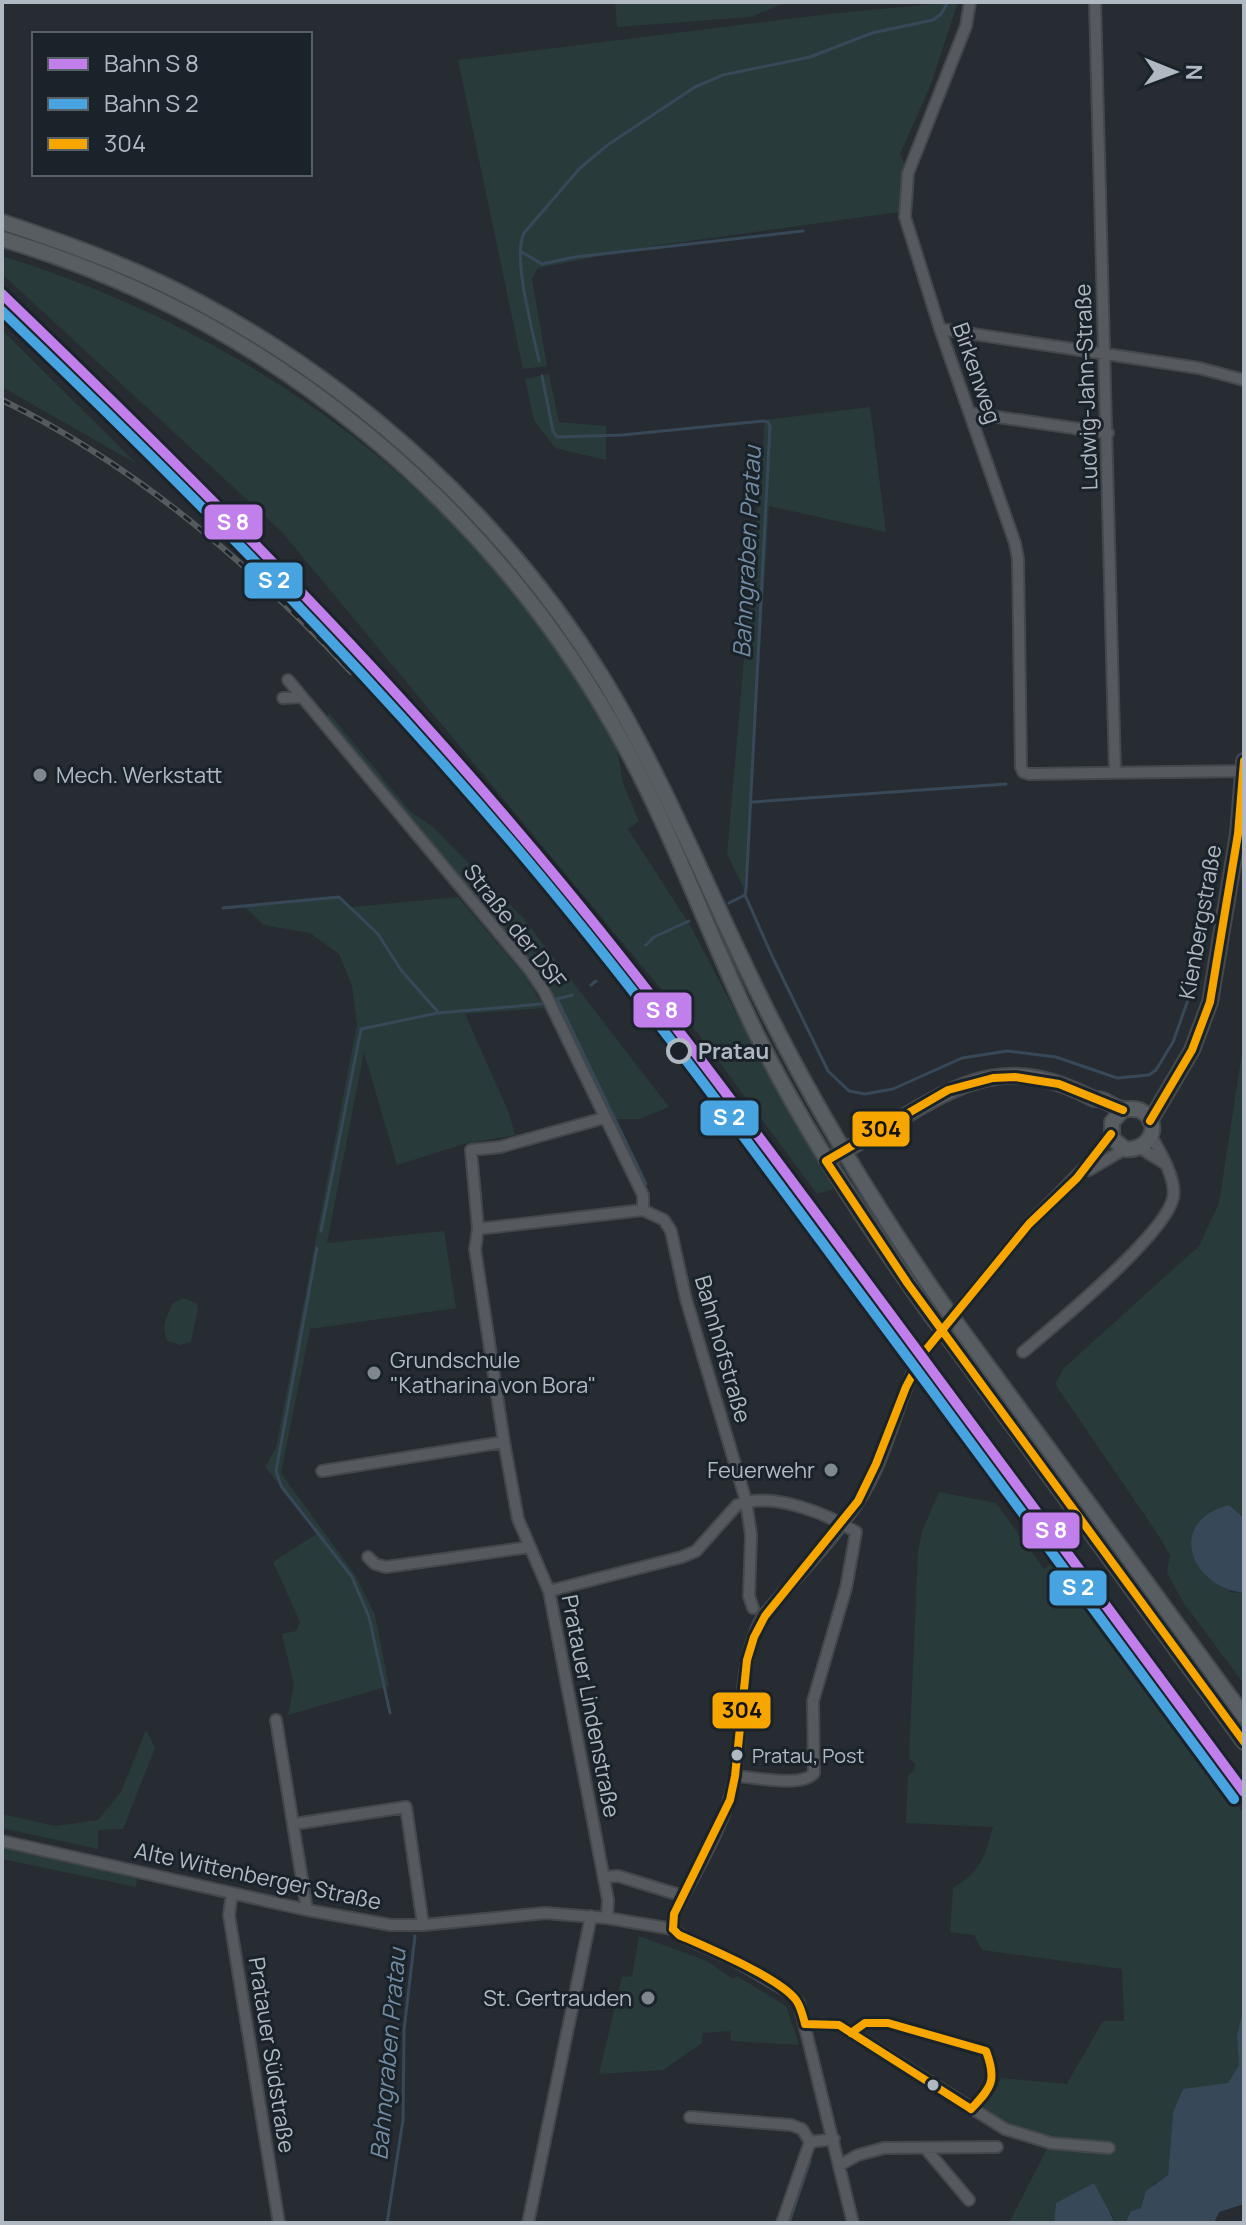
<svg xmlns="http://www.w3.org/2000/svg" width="1246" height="2225" viewBox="0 0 1246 2225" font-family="Manrope,sans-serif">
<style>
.green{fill:#293a3a}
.water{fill:#374859}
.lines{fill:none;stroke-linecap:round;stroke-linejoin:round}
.stream{stroke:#374859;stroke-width:3}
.minor-tunnel{stroke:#3b4147;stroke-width:10;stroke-dasharray:10 5;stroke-linecap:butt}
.minor-casing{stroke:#44484c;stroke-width:14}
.major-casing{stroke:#44494e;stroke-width:18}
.minor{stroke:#565a5f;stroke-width:10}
.major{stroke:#585d61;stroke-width:14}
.rail-casing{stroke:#555a5d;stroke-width:6}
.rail{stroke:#1b232a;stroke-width:3;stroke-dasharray:9;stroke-linecap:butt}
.major-bridge-casing{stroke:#44494e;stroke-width:18;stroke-linecap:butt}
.major-bridge{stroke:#585d61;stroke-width:14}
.bus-1-casing{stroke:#1b232a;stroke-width:14}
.bus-1{stroke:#f7a600;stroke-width:8}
.rail-1-casing{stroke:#1b232a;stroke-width:16}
.rail-2-casing{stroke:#1b232a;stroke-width:16}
.rail-1{stroke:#c17fec;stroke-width:10}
.rail-2{stroke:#48a4e0;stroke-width:10}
.poi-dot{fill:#80888f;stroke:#1b232a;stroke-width:3}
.stop-dot{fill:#1b232a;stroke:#b0b9c2;stroke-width:4}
.bus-dot{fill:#b0b9c2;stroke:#1b232a;stroke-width:3}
.labels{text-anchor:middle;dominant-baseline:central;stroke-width:6;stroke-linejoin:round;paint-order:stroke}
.bus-label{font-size:20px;fill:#b0b9c2;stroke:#1b232a;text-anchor:start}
.street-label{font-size:22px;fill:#b0b9c2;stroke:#1b232a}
.poi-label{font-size:22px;fill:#b0b9c2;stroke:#1b232a;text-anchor:start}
.stop-label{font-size:22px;font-weight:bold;fill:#b0b9c2;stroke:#1b232a;text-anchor:start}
.water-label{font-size:24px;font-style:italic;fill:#738ca3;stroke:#1b232a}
.line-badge{stroke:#1b232a;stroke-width:3}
.badge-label{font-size:22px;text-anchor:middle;font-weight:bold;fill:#fff}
.pale-badge-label{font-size:22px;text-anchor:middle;font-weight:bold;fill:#111}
</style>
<rect width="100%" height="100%" fill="#262c31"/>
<path class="green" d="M615 2H813L780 5 751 17 617 27Z
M958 2 931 84 900 154 905 165 899 212 653 246 538 268 532 279 547 366 523 369 458 60 837 13Z
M2 256C229 326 454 476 578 684 590 704 605 725 615 746 620 757 620 770 623 782 627 795 634 808 639 821L628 829 691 927 777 1091 834 1189 817 1194 700 1036 282 532 2 274Z
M2 330 137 464 2 387Z
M549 374 559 422 606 426V460L555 448 534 420 525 379Z
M870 407 886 532 769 506 745 891 727 854 765 420Z
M329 713 411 812 432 826 524 919 669 1107 639 1119H611L550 990 533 964 326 718Z
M340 897 352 907 458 897 526 977 544 1008 465 1014 509 1113 515 1135 464 1144 397 1165 364 1052 327 1243 444 1231 456 1308 310 1329 281 1473 355 1575 375 1615 389 1686 288 1715 294 1685 282 1634 296 1631 300 1622 273 1562 318 1533 265 1467 276 1448 357 1024 352 986 339 954 310 933 264 925 243 905Z
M1244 1040V1518L1229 1505V1592L1244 1593V1684L1183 1602 1167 1572 1170 1555 1157 1533 1055 1384 1064 1368 1199 1246 1219 1203Z
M183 1298 196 1303 198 1309 191 1342 180 1345 168 1341C160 1327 167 1316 173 1303Z
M939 1492 996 1503 1044 1569 1055 1561 1202 1764 1216 1780 1218 1778 1244 1814V2006L1237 2036 1239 2065 1228 2083 1173 2113 1168 2175 1154 2184 1141 2208 1131 2211 1125 2223H1115L1112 2214 1056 2203 1054 2223H1009L1048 2147 1108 2155 1113 2143 1052 2139 1005 2124 983 2106 996 2090 1001 2078 1067 2084 1103 2021H1124L1122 1969 982 1950 974 1935 950 1932 953 1888C981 1871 985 1857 993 1827L906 1823 908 1775 915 1770V1764L909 1758 918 1552 922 1531Z
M146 1730 155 1748 123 1829 98 1830V1849L2 1828V1814L55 1826 98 1820 121 1792Z
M2 1847 137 1879 136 1887 2 1859Z
M639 1936 707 1961 733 1979 737 1976 786 2006 799 2045 731 2041 730 2031 703 2033 702 2043 663 2070 599 2074 622 1977 632 1976Z"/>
<path class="water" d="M1229 1505 1244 1518V1593C1192 1588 1164 1522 1229 1505Z
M1244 2006V2204L1219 2212 1214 2223H1125L1131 2211 1141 2208 1146 2191 1168 2175 1173 2113 1183 2089 1228 2083 1239 2065 1237 2036Z
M1094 2183 1115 2223H1054L1056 2203Z"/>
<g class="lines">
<path class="stream" d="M520 251 542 264 575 257 803 231
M539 361C533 332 512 257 524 233L580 168 609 144 695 87 723 75 810 57 872 33 933 20 941 14 948 2
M542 376 553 431 557 437 622 435 763 421 768 422 770 426 746 890 745 895 729 903
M752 802 1006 784
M745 895 773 958 828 1071 849 1091 865 1094 893 1089 962 1058 1007 1051 1056 1057 1117 1078 1149 1075 1156 1070 1173 1042 1193 986
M223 908 339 897 378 934 401 970 437 1011
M646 945 654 937 689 921
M591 985 596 981
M572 995 557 999 646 1184
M321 1231 361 1029 438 1013 541 1004
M317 1248 276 1471 281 1486 352 1577 369 1617 390 1713
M387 2223 403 2120 404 2030 415 1936
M789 2223 810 2161"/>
<path class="minor-tunnel" d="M914 1369 925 1351"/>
<defs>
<path id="minor" d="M970 2 966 26 908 173 905 217 940 329 1015 543 1018 559 1021 767 1023 772 1029 774 1243 771
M1095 2 1115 772
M940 329 1199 368 1244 380
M970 413 1108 433
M288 680 529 969 544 991 643 1195V1210
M283 698 302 697
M604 1118 500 1147 471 1150 478 1229 475 1249 504 1442 518 1519 549 1591 608 1900 607 1918
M1140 1148 1164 1163
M1089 1170 1125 1149
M478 1229 643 1210 664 1220 671 1231 686 1299 746 1501 751 1535 749 1596 753 1608
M959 1309 1029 1224 1092 1160 1111 1134
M925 1351 935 1339
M1023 1352C1055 1325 1165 1235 1173 1198 1177 1180 1160 1151 1151 1136
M322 1471 504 1442
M368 1557 375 1564 386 1567 530 1547
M549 1591 682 1557 696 1551 737 1505C771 1491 826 1513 856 1532L846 1588 813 1701 814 1773C802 1788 755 1777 735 1776
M276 1720 307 1910
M294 1824 406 1807 423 1925
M2 1841 307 1910 391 1925H423L545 1913 607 1918 673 1929 685 1938 732 1959 790 1993 799 2003 853 2223
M604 1877 618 1876 683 1896
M232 1893 229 1915 279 2223
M673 1929 674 1914C695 1871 725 1827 734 1780 745 1726 736 1666 762 1617 801 1571 849 1527 875 1472 890 1439 899 1403 914 1369
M805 2024 839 2025 1005 2129 1051 2143 1109 2148
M690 2117 791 2125 802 2129 810 2142
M810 2142 834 2139
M926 2149 969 2200
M840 2165 858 2155 884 2148 997 2147
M528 2223 591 1916
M782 2223 810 2142"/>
<path id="major" d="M2 222C71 245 138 269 202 304 363 390 506 522 602 677 661 773 702 877 751 978 806 1093 871 1201 944 1306
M2 239C270 318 496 506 628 752 677 843 711 942 757 1035 807 1135 868 1228 933 1318
M1150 1121 1192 1050 1210 1002 1238 834 1244 761
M837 1155C855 1144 874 1135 892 1124 965 1079 1010 1055 1094 1099 1104 1098 1109 1104 1118 1108 1126 1111 1135 1106 1143 1112 1164 1127 1146 1152 1125 1149L1112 1138V1122L1123 1110
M957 1324 1244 1716
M947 1336 1244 1742"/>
</defs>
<use href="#minor" class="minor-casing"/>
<use href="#major" class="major-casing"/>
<use href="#minor" class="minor"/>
<use href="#major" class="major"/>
<defs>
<path id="rail" d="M2 400C137 466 249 563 351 672"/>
</defs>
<use href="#rail" class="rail-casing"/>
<use href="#rail" class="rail"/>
<defs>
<path id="major-bridge" d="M944 1306 957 1324
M933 1318 947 1336"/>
</defs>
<use href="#major-bridge" class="major-bridge-casing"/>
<use href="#major-bridge" class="major-bridge"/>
<defs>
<path id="bus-1" d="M1123 1110 1059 1084 1015 1077 993 1078 948 1090 826 1161 908 1284 1244 1742
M1150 1121 1192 1050 1210 1002 1238 834 1244 761
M673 1929 674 1914 730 1800 735 1776 747 1660 754 1637 765 1616 858 1501 876 1464 906 1387 925 1351 1029 1224 1077 1178 1111 1134
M673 1929 679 1935C706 1947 780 1978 796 2000 801 2007 803 2016 805 2024
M805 2024 839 2025 971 2109
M851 2033 865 2023H888L986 2051C997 2080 992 2087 971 2109"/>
</defs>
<use href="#bus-1" class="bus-1-casing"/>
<use href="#bus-1" class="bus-1"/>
<defs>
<path id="rail-1" d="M2 294C188 473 370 655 536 853 654 993 762 1141 871 1288 996 1456 1120 1624 1244 1792"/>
<path id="rail-2" d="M2 311C185 486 363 666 526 859 643 998 750 1145 858 1291 984 1460 1109 1630 1234 1799"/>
</defs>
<use href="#rail-1" class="rail-1-casing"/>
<use href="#rail-2" class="rail-2-casing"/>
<use href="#rail-1" class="rail-1"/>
<use href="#rail-2" class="rail-2"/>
</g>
<g class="poi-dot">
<circle cx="40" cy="775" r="8"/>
<circle cx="374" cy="1373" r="8"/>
<circle cx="831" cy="1470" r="8"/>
<circle cx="648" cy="1998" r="8"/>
</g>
<circle class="stop-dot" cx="679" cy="1051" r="11"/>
<g class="bus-dot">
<circle cx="737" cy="1755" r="7"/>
<circle cx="933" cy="2085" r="7"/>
</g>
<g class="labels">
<g class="bus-label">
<text x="752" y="1755">Pratau, Post</text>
</g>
<g class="street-label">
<text transform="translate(977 373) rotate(71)">Birkenweg</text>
<text transform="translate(1086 387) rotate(-92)">Ludwig-Jahn-Straße</text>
<text transform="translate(1200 922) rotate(-80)">Kienbergstraße</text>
<text transform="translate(515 926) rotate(52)">Straße der DSF</text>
<text transform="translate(723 1349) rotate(74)">Bahnhofstraße</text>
<text transform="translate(591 1706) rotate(79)">Pratauer Lindenstraße</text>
<text transform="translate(258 1876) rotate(12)">Alte Wittenberger Straße</text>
<text transform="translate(272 2055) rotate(81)">Pratauer Südstraße</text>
</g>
<g class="poi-label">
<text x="56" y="775">Mech. Werkstatt</text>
<text x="390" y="1360">Grundschule<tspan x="390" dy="25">"Katharina von Bora"</tspan></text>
<text x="815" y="1470" text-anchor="end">Feuerwehr</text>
<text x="632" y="1998" text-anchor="end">St. Gertrauden</text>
</g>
<g class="stop-label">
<text x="698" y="1051">Pratau</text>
</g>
<g class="water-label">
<text transform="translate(746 552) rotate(-87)">Bahngraben Pratau</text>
<text transform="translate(387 2054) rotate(-85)">Bahngraben Pratau</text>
</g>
</g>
<g class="line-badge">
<rect x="203" y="503" width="61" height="38" rx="8" fill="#c17fec"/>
<rect x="243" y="561" width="61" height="39" rx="8" fill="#48a4e0"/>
<rect x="632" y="991" width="61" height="38" rx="8" fill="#c17fec"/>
<rect x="699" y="1099" width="61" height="38" rx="8" fill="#48a4e0"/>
<rect x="851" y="1110" width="60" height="38" rx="8" fill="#f7a600"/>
<rect x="1021" y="1511" width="60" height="39" rx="8" fill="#c17fec"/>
<rect x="1048" y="1569" width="60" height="38" rx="8" fill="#48a4e0"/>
<rect x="711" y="1691" width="61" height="39" rx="8" fill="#f7a600"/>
</g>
<g class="badge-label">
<text x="233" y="530">S 8</text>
<text x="274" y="588">S 2</text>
<text x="662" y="1018">S 8</text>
<text x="729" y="1125">S 2</text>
<text x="1051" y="1538">S 8</text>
<text x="1078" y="1595">S 2</text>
</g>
<g class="pale-badge-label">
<text x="881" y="1137">304</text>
<text x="742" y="1718">304</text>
</g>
<rect width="1246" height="2225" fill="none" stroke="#b0b9c2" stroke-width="8"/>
<rect x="32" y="32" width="280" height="144" fill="#1b232a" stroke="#575f67" stroke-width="2"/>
<rect x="48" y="58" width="40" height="12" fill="#c17fec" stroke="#575f67" stroke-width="2"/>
<text x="104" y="72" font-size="24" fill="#b0b9c2">Bahn S 8</text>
<rect x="48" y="98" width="40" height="12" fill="#48a4e0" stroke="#575f67" stroke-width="2"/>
<text x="104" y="112" font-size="24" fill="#b0b9c2">Bahn S 2</text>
<rect x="48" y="138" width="40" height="12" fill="#f7a600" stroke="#575f67" stroke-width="2"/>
<text x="104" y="152" font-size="24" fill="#b0b9c2">304</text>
<g transform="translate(1174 72) rotate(91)" stroke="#1b232a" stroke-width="6" paint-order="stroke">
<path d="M0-6L14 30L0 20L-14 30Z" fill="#b0b9c2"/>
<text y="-12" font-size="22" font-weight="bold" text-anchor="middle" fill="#b0b9c2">N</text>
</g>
</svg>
